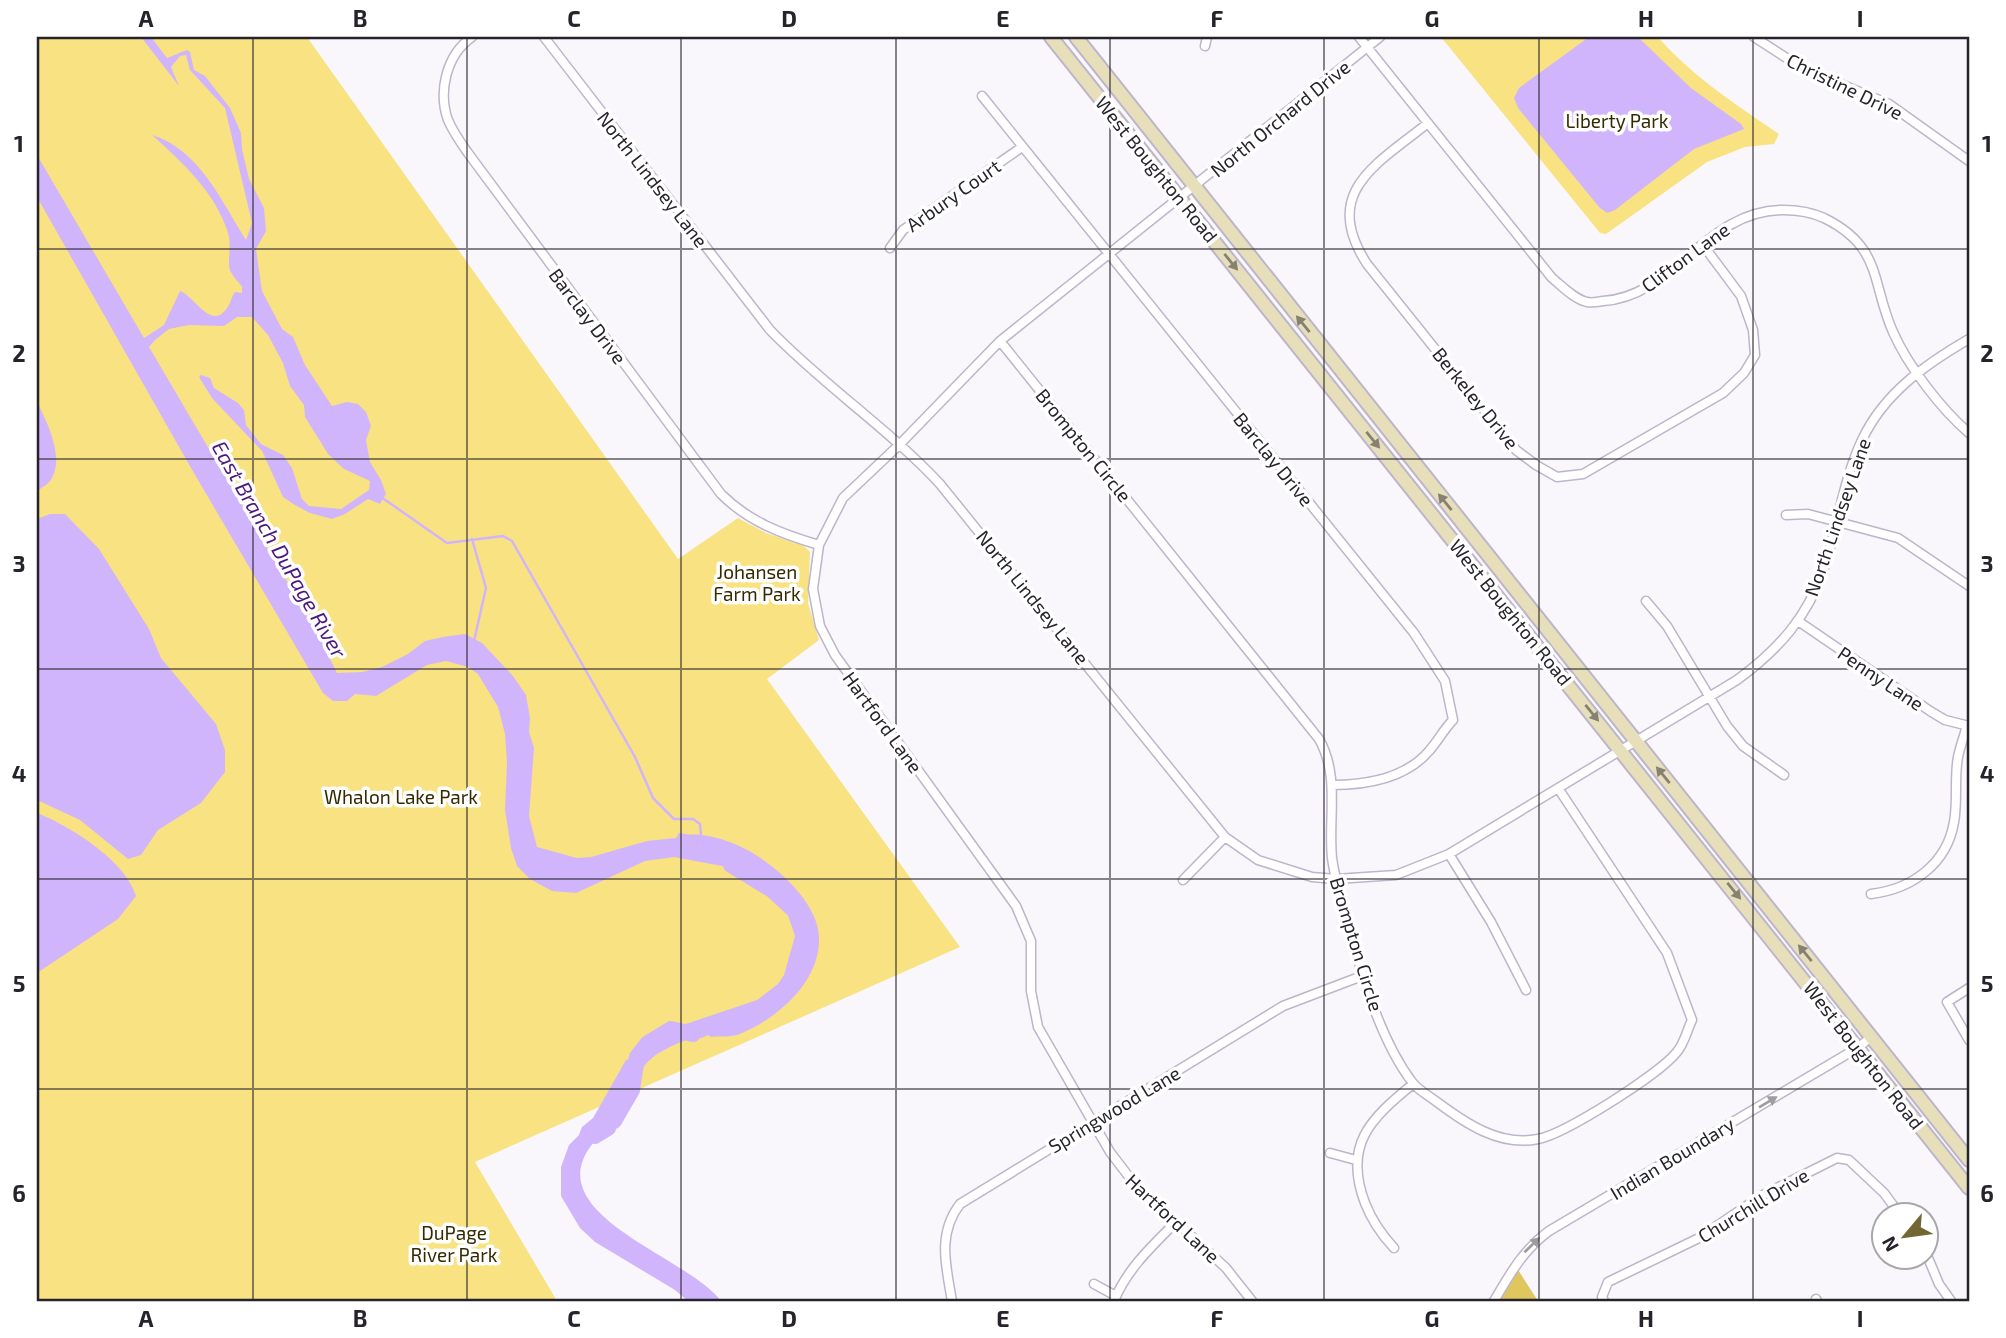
<svg xmlns="http://www.w3.org/2000/svg" width="2006" height="1338" viewBox="0 0 2006 1338" font-family="'Exo 2',sans-serif">
<style>
.green{fill:#f9e281}
.forest{fill:#dfc65e}
.water{fill:#d1b5fc}
.lines{fill:none;stroke-linecap:round;stroke-linejoin:round}
.stream{stroke:#d1b5fc;stroke-width:2.5}
.river{stroke:#d1b5fc;stroke-width:16}
.street-casing{stroke:#bdb5cb;stroke-width:11}
.secondary-casing{stroke:#bdb5cb;stroke-width:16}
.street{stroke:#fff;stroke-width:8}
.secondary{stroke:#e7dfba;stroke-width:12}
.oneway{fill:#868172}
.oneway2{fill:#9d9ca0}
.grid{fill:none;stroke:#26232b;stroke-width:2;stroke-opacity:0.55}
.labels{text-anchor:middle;dominant-baseline:central;stroke-width:7;stroke-linejoin:round;paint-order:stroke}
.street-label{font-size:19px;fill:#26232b;stroke:#fff}
.park-label{font-size:19px;fill:#342a00;stroke:#fff}
.water-label{font-size:21px;font-style:italic;fill:#4b177c;stroke:#fff}
.neatline{fill:none;stroke:#26232b;stroke-width:2.5}
.grid-label{font-size:23px;text-anchor:middle;font-weight:bold;fill:#26232b}
</style>
<rect width="100%" height="100%" fill="#f9f7fc"/>
<path class="green" d="M37 37H307L678 559 738 518 766 533 804 546 810 552 808 603 819 640 767 679 960 947 475 1162 557 1301H37Z
M1441 37H1658C1692 76 1736 105 1779 134L1774 144 1745 147 1707 162 1606 234 1600 233Z"/>
<path class="forest" d="M1513 1262 1538 1301H1491Z"/>
<path class="water" d="M141 37H151L167 58 187 50 190 52 194 70 205 76 230 108 241 133 242 149 249 179 264 208 266 231 256 249 262 291 282 329 293 337 305 365 332 406 347 402 358 404 366 412 371 426 366 440 370 462 381 480 386 494 380 504 368 499 345 514 332 519 310 513 295 505 283 497 262 451 212 398 199 377 201 375 210 378 214 388 238 403 244 410 246 425 261 444 283 455 292 468 302 499 309 506 341 509 369 490 370 481 344 469 328 454 305 417 304 405 290 386 283 363 268 335 252 317H237L224 326 189 325 169 329 155 340 149 347 319 636 337 673 362 672 382 667 408 654 425 641 443 637 465 634 482 643 513 676 526 695 530 718 529 732 534 748 529 816 537 847 577 858 591 857 647 841 676 838 679 833C687 835 694 834 701 835 720 837 740 845 756 855 781 871 819 905 819 938 820 983 776 1020 737 1035 730 1037 719 1036 711 1037L708 1035C700 1040 690 1038 681 1042 651 1055 644 1061 631 1091 627 1102 618 1110 614 1121L608 1120V1128C514 1209 686 1253 721 1301H688L675 1290 595 1242 580 1228 561 1196V1167L569 1145 579 1135 582 1127 593 1118 626 1060 637 1057 648 1043 671 1029 757 1000 778 984 784 975 795 936 785 907 786 901 778 897 772 890 738 869 674 857 645 861 576 893 552 891 530 879 517 866 511 848 505 810 507 763 505 734 498 707 478 674 468 667 446 661 427 665 376 696 355 694 347 701H333L323 693 191 468 37 197V155L144 338 164 325 180 291C194 295 211 332 227 308 231 303 231 297 235 292L242 293V287C239 282 232 276 230 270 227 263 232 245 228 233 216 193 182 162 152 135 199 149 222 202 246 240L252 223 225 108 190 70 186 55 180 56 171 67 179 86Z
M1589 37H1638L1691 88 1741 124 1744 129 1694 149 1615 210 1607 213 1599 207 1518 108 1514 98 1519 88Z
M37 402C47 422 66 459 50 481 47 485 41 488 37 491Z
M50 514H65L99 549 149 629 161 658 216 724 225 750V772L201 803 158 830 141 855 128 859 80 820 37 800V519Z
M37 813C70 826 126 861 136 896L118 919 37 973Z"/>
<g class="lines">
<path class="stream" d="M381 497 447 543 503 536 512 541 635 757 653 798 674 819H693L700 824 701 836
M472 539 486 588 474 641"/>
<path class="river" d="M731 865 772 890 799 915
M595 1136 608 1128V1119L614 1121 632 1090 637 1057 648 1043 671 1029 693 1034"/>
<defs>
<path id="street" d="M472 37C446 55 438 92 448 120 453 132 461 143 468 153L721 494C749 522 782 534 819 545
M544 37 770 330C823 385 888 428 940 484L1225 837 1258 860 1312 877 1336 879 1396 875 1449 854 1737 680C1778 650 1808 617 1824 568 1838 526 1843 480 1862 440 1884 393 1926 364 1969 339
M1359 37 1552 278C1562 286 1574 299 1587 302 1592 303 1598 302 1603 301 1674 297 1706 210 1783 210 1798 210 1811 212 1824 218 1883 247 1871 283 1893 332 1908 366 1941 409 1969 433
M1754 37 1802 68 1889 104 1969 161
M1205 46 1207 37
M982 96 1414 633 1445 681 1453 720C1444 729 1438 741 1429 751 1405 779 1367 785 1332 785
M1428 123C1377 164 1320 192 1367 264L1516 450 1536 465 1557 477 1583 474 1723 393 1744 373 1755 355 1753 330 1741 296 1703 245
M890 248 903 230 1022 147
M1000 341 1319 739C1340 776 1328 817 1332 858 1335 879 1341 900 1347 920 1361 972 1379 1038 1412 1082 1418 1090 1429 1096 1437 1102 1465 1123 1500 1147 1538 1139 1565 1134 1658 1075 1676 1053 1684 1045 1687 1030 1692 1020L1667 953 1558 788
M1786 515 1808 514 1898 538 1969 586
M1646 601 1667 626 1727 726 1743 746 1784 775
M1798 621 1930 711 1945 720 1969 726
M1449 854 1491 922 1526 990
M1183 880 1225 837
M1871 894C1912 889 1947 864 1954 822 1958 801 1954 778 1958 757 1960 747 1964 736 1967 726
M1969 988 1947 1002 1969 1040
M1330 1153 1356 1160
M1394 1248C1381 1234 1372 1221 1365 1203 1343 1145 1370 1119 1413 1084
M1926 1253 1939 1284 1951 1301
M1094 1284 1116 1296
M1816 1299 1817 1301
M952 1301C946 1266 937 1234 960 1204L1283 1006 1362 976
M1114 1301C1127 1269 1152 1246 1176 1222
M1252 1301 1226 1268 1133 1182 1110 1152 1038 1027 1031 991V941L1016 906 835 655 820 626 813 589 819 545 843 498 900 444 1000 341 1380 37
M1494 1301C1510 1274 1523 1250 1549 1231L1859 1047 1872 1036
M1604 1301 1602 1297 1608 1282 1699 1238 1761 1196 1837 1158 1849 1160 1884 1193 1901 1216"/>
<path id="secondary" d="M1051 37 1969 1188
M1076 37 1969 1160"/>
</defs>
<use href="#street" class="street-casing"/>
<use href="#secondary" class="secondary-casing"/>
<use href="#street" class="street"/>
<use href="#secondary" class="secondary"/>
</g>
<defs><path id="oneway-solid" d="M-6-.8H1V-3.2L6.5 0L1 3.2V.8H-6Z" transform="scale(1.75)"/></defs>
<g class="oneway">
<use href="#oneway-solid" transform="translate(1231 262) rotate(51)"/>
<use href="#oneway-solid" transform="translate(1303 324) rotate(-129)"/>
<use href="#oneway-solid" transform="translate(1373 440) rotate(51)"/>
<use href="#oneway-solid" transform="translate(1445 502) rotate(-129)"/>
<use href="#oneway-solid" transform="translate(1592 713) rotate(51)"/>
<use href="#oneway-solid" transform="translate(1663 775) rotate(-129)"/>
<use href="#oneway-solid" transform="translate(1734 891) rotate(51)"/>
<use href="#oneway-solid" transform="translate(1805 953) rotate(-129)"/>
</g>
<g class="oneway2">
<use href="#oneway-solid" transform="translate(1768 1102) rotate(-31)"/>
<use href="#oneway-solid" transform="translate(1532 1245) rotate(-44)"/>
</g>
<path class="grid" d="M253 37V1301M467 37V1301M681 37V1301M896 37V1301M1110 37V1301M1324 37V1301M1539 37V1301M1753 37V1301M37 249H1969M37 459H1969M37 669H1969M37 879H1969M37 1089H1969"/>
<g class="labels">
<g class="street-label">
<text transform="translate(1845 86) rotate(26)">Christine Drive</text>
<text transform="translate(1280 118) rotate(-39)">North Orchard Drive</text>
<text transform="translate(1157 169) rotate(51)">West Boughton Road</text>
<text transform="translate(653 179) rotate(52)">North Lindsey Lane</text>
<text transform="translate(953 195) rotate(-35)">Arbury Court</text>
<text transform="translate(1685 257) rotate(-36)">Clifton Lane</text>
<text transform="translate(588 316) rotate(53)">Barclay Drive</text>
<text transform="translate(1476 398) rotate(51)">Berkeley Drive</text>
<text transform="translate(1084 445) rotate(51)">Brompton Circle</text>
<text transform="translate(1274 459) rotate(51)">Barclay Drive</text>
<text transform="translate(1837 517) rotate(-71)">North Lindsey Lane</text>
<text transform="translate(1033 597) rotate(51)">North Lindsey Lane</text>
<text transform="translate(1511 612) rotate(51)">West Boughton Road</text>
<text transform="translate(1881 678) rotate(34)">Penny Lane</text>
<text transform="translate(883 722) rotate(54)">Hartford Lane</text>
<text transform="translate(1357 944) rotate(73)">Brompton Circle</text>
<text transform="translate(1864 1055) rotate(52)">West Boughton Road</text>
<text transform="translate(1114 1109) rotate(-31)">Springwood Lane</text>
<text transform="translate(1672 1158) rotate(-31)">Indian Boundary</text>
<text transform="translate(1753 1205) rotate(-31)">Churchill Drive</text>
<text transform="translate(1173 1218) rotate(43)">Hartford Lane</text>
</g>
<g class="park-label">
<text x="1617" y="120">Liberty Park</text>
<text x="757" y="571">Johansen<tspan x="757" dy="22">Farm Park</tspan></text>
<text x="401" y="796">Whalon Lake Park</text>
<text x="454" y="1232">DuPage<tspan x="454" dy="22">River Park</tspan></text>
</g>
<g class="water-label">
<text transform="translate(280 549) rotate(60)">East Branch DuPage River</text>
</g>
</g>
<rect width="2006" height="1338" fill="none" stroke="#ffffff" stroke-width="77"/>
<g transform="translate(1905 1236) rotate(241)"><circle r="33" fill="#ffffff" stroke="#a8a7aa" stroke-width="2"/>
<path d="M0-5L12 26L0 18L-12 26Z" fill="#726633"/>
<text y="-10" font-size="19" font-weight="bold" text-anchor="middle" fill="#26232b">N</text>
</g>
<rect x="38" y="38" width="1930" height="1262" class="neatline"/>
<g class="grid-label">
<text x="146" y="27">A</text>
<text x="360" y="27">B</text>
<text x="574" y="27">C</text>
<text x="789" y="27">D</text>
<text x="1003" y="27">E</text>
<text x="1217" y="27">F</text>
<text x="1432" y="27">G</text>
<text x="1646" y="27">H</text>
<text x="1860" y="27">I</text>
<text x="19" y="152">1</text>
<text x="1987" y="152">1</text>
<text x="19" y="362">2</text>
<text x="1987" y="362">2</text>
<text x="19" y="572">3</text>
<text x="1987" y="572">3</text>
<text x="19" y="782">4</text>
<text x="1987" y="782">4</text>
<text x="19" y="992">5</text>
<text x="1987" y="992">5</text>
<text x="19" y="1202">6</text>
<text x="1987" y="1202">6</text>
<text x="146" y="1327">A</text>
<text x="360" y="1327">B</text>
<text x="574" y="1327">C</text>
<text x="789" y="1327">D</text>
<text x="1003" y="1327">E</text>
<text x="1217" y="1327">F</text>
<text x="1432" y="1327">G</text>
<text x="1646" y="1327">H</text>
<text x="1860" y="1327">I</text>
</g>
</svg>
